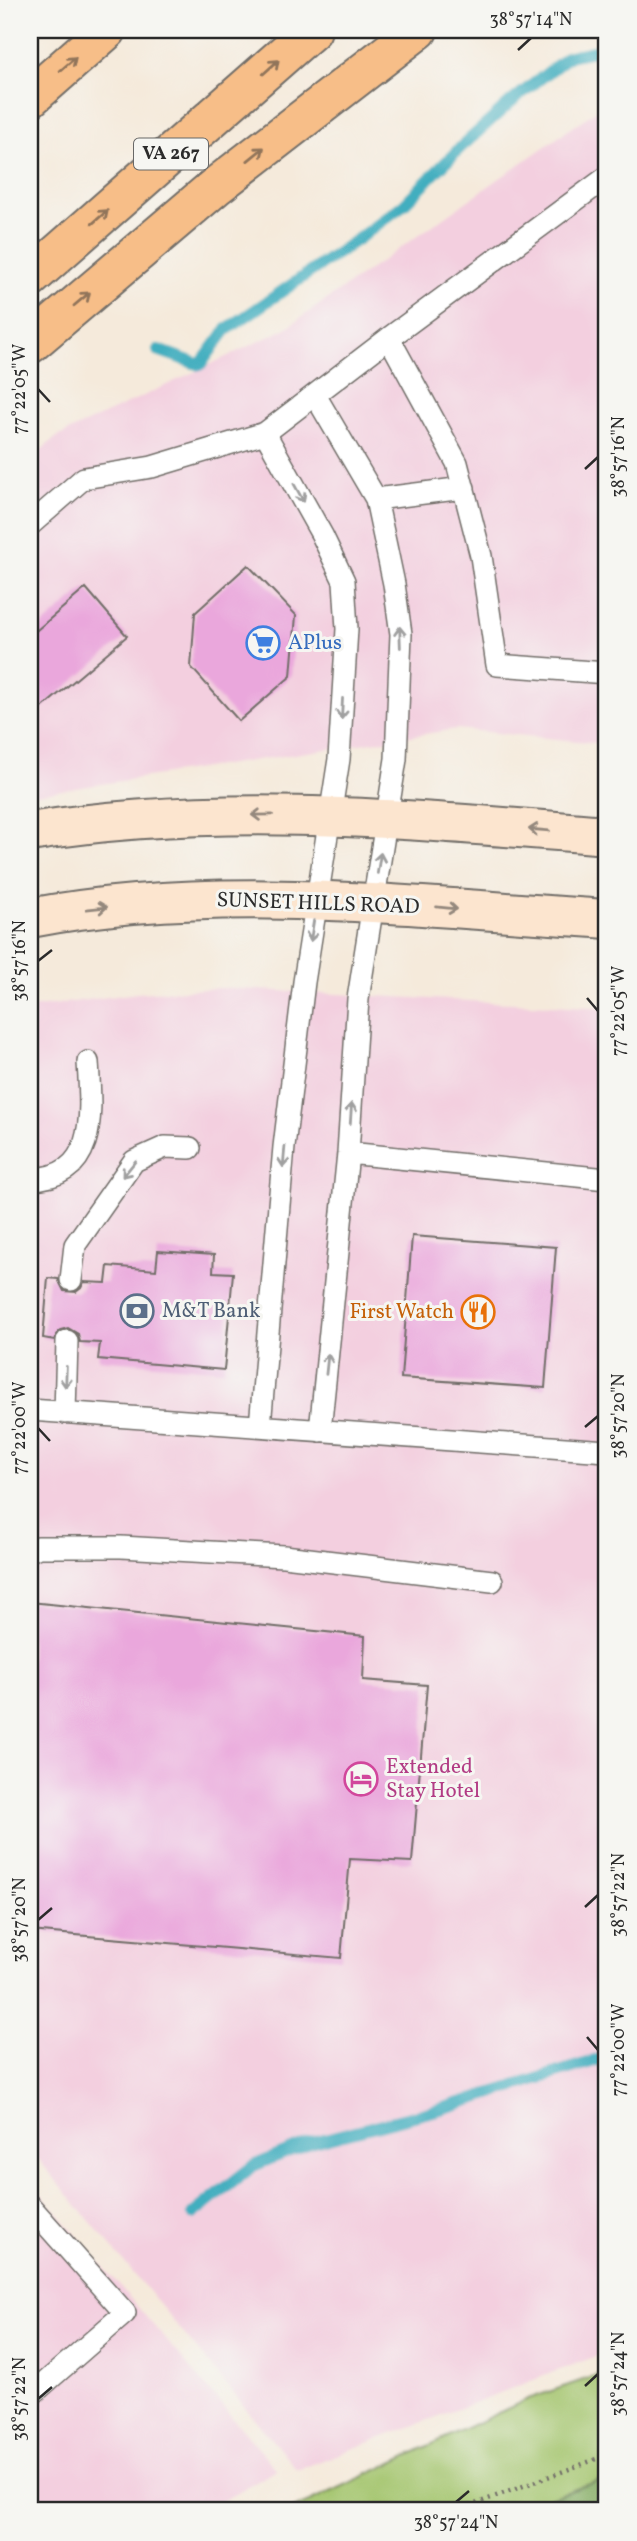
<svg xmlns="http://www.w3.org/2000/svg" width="637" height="2541" viewBox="0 0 637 2541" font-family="Vollkorn,serif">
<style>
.built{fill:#f3cfdf}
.green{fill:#a3c46c;stroke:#67784c;stroke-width:2}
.forest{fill:#82aa60;stroke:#566a46;stroke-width:2}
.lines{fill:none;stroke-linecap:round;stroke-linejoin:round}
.stream{stroke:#42aebf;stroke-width:12}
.building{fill:#eaa7dc}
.lane-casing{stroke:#726e69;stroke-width:24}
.secondary-casing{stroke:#726e69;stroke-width:42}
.highway-casing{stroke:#726e69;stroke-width:42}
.path{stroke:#726e69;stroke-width:4.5;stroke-dasharray:2 5;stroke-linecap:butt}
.lane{stroke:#fff;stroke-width:21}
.secondary{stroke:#fce5cf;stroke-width:38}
.highway{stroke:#f7be88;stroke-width:38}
.oneway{stroke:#91745a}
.oneway2{stroke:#a0a0a0}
.oneway3{stroke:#94887d}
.ticks{fill:none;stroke:#2b2b2b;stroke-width:2.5}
.labels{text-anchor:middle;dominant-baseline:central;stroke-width:6;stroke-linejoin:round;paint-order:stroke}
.shield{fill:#f6f6f2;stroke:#686867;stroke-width:2}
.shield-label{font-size:19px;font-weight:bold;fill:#2b2b2b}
.shop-label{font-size:21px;fill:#366cbe;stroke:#f6f6f2;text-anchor:start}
.street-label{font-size:21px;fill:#2b2b2b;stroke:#f6f6f2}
.service-label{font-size:21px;fill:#4e5e75;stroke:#f6f6f2;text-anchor:start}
.food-label{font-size:21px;fill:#c56008;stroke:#f6f6f2;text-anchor:end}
.hotel-label{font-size:21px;fill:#b23c85;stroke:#f6f6f2;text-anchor:start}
.neatline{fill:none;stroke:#2b2b2b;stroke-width:2.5}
.ticks-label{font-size:18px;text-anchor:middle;fill:#2b2b2b}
</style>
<rect width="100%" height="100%" fill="#f6f6f2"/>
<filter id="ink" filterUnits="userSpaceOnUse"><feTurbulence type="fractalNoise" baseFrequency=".0143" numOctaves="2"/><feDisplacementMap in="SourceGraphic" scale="14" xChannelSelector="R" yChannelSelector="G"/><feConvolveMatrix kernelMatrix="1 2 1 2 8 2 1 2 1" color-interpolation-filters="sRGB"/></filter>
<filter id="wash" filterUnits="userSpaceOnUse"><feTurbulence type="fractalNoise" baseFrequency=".00686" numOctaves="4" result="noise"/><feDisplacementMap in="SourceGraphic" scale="28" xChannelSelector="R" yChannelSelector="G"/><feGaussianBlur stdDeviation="1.57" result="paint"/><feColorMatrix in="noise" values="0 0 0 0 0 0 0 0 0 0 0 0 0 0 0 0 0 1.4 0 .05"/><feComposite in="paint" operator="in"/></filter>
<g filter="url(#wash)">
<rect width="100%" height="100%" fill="#f5eadb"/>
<path class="built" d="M607 103V744L457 729 30 795V459L57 437 285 329Z
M222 988 607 1008V2352L297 2470 30 2149V1008L137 993Z
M30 2181 277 2470 204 2511H30Z"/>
<path class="green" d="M607 2372V2511H290L528 2399Z"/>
<path class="forest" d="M607 2478V2511H513Z"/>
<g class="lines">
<path class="stream" d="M158 350 200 365 226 330 358 239 403 205 461 147 512 101 569 56 607 48
M193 2214 253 2166 309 2143 441 2109 607 2057"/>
</g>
<g id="blocks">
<path class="building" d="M248 565 296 615 291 676 239 721 191 667 195 613Z
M86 588 127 636 30 718V636Z
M412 1236 556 1247 545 1388 401 1378Z
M158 1251 214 1255 213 1272 233 1273 224 1370 98 1359 100 1343 80 1342 78 1334 68 1328 60 1330 54 1340 43 1338 48 1278 58 1279 64 1291 76 1292 81 1288 84 1282 106 1283 108 1266 156 1270Z
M30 1602 365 1636 363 1680 427 1685 412 1862 350 1859 341 1958 30 1931Z"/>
</g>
</g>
<g filter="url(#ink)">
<use href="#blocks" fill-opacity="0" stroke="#726e69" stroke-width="2"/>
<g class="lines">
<defs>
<path id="lane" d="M607 177 389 338 457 463 481 556 497 665 607 673
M315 395 376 499 394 584 401 634 396 759 358 999 348 1153 320 1431
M376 499 464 488
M30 525 84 478 152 467 265 433 389 338
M348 1153 607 1179
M30 1179C99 1178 91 1111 88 1062
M71 1280 75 1245 134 1161 165 1147 190 1148
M30 1410 607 1451
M65 1413 67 1341
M260 1426 284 1147 304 982 339 759 347 629 344 581 322 535 265 433
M30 1551 38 1547H121L284 1556 492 1581
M30 2206 125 2313 30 2396"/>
<path id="secondary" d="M30 832C222 801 415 820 607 835
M30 918C221 882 415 907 607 919"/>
<path id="highway" d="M30 98 107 30
M30 278 312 30
M30 344 215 187 418 30"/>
</defs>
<use href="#lane" class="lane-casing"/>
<use href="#secondary" class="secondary-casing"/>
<use href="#highway" class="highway-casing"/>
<path class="path" d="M456 2511 607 2455"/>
<use href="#lane" class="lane"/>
<use href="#secondary" class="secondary"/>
<use href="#highway" class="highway"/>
</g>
<defs><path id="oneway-shaft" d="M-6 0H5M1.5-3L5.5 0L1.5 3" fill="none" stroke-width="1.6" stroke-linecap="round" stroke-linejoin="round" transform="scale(1.75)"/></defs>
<g class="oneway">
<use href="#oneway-shaft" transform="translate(68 64) rotate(-41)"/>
<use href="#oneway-shaft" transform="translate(271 67) rotate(-42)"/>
<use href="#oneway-shaft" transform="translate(256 154) rotate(-39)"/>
<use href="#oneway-shaft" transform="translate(100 217) rotate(-41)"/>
<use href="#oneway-shaft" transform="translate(82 299) rotate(-40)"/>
</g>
<g class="oneway2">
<use href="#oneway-shaft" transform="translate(299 493) rotate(61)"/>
<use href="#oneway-shaft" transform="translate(400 637) rotate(-92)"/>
<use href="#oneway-shaft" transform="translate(342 709) rotate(93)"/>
<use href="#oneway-shaft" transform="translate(379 863) rotate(-81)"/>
<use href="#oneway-shaft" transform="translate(312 931) rotate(99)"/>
<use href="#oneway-shaft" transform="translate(351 1113) rotate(-86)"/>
<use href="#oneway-shaft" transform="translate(284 1157) rotate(95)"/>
<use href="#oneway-shaft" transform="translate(129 1169) rotate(129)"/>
<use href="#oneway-shaft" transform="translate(327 1364) rotate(-84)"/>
<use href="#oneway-shaft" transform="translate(66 1377) rotate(92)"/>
</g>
<g class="oneway3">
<use href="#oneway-shaft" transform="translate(262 815) rotate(179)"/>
<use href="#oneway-shaft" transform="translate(539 830) rotate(-175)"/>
<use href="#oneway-shaft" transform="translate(97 908) rotate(-6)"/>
<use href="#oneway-shaft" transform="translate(447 908) rotate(6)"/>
</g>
</g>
<path class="ticks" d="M518 50 531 38M38 389 50 402M585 469 598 457M38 961 52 950M587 998 598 1011M585 1427 598 1416M38 1428 50 1441M585 1907 598 1895M38 1920 52 1908M587 2037 598 2050M585 2386 598 2374M38 2399 52 2387M456 2502 469 2491"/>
<defs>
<symbol id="supermarket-ring" viewBox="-11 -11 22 22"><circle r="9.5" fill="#f6f6f2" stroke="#3f7fe0" stroke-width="1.5"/><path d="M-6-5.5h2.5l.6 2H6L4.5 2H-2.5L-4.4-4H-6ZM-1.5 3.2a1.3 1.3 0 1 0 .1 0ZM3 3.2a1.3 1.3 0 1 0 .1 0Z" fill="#3f7fe0"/></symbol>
<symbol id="bank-ring" viewBox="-11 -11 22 22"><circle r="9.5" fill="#f6f6f2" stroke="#5c6f8a" stroke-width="1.5"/><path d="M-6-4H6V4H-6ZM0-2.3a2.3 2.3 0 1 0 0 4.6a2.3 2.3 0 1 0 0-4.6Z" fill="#5c6f8a"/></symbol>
<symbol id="restaurant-ring" viewBox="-11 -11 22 22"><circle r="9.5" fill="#f6f6f2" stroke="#e8710a" stroke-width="1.5"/><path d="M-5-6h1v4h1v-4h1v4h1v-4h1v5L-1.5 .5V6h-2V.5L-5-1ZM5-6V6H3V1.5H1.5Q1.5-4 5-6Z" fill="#e8710a"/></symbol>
<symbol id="hotel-ring" viewBox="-11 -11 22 22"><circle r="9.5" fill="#f6f6f2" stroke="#d1479c" stroke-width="1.5"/><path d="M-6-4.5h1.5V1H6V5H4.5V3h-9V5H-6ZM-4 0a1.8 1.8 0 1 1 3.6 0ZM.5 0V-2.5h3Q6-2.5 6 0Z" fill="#d1479c"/></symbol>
</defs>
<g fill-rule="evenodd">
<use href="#supermarket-ring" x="244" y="624" width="38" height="38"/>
<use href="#bank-ring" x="118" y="1292" width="38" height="38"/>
<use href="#restaurant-ring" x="459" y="1293" width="38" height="38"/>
<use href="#hotel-ring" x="342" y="1760" width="38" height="38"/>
</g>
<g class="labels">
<rect class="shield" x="134" y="138.5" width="74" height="31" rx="5"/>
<g class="shield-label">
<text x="171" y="154">VA 267</text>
</g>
<g class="shop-label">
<text x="288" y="643">APlus</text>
</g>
<g class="street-label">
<text transform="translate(318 904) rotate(2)">SUNSET HILLS ROAD</text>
</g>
<g class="service-label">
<text x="162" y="1311">M&amp;T Bank</text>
</g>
<g class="food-label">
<text x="454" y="1312">First Watch</text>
</g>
<g class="hotel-label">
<text x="386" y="1767">Extended<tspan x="386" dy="24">Stay Hotel</tspan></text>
</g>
</g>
<rect width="637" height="2541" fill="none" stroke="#f6f6f2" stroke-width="77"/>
<rect x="38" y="38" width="560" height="2464" class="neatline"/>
<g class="ticks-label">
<text x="531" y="25">38°57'14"N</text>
<text transform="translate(19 389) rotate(-90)" y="6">77°22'05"W</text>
<text transform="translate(618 457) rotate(-90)" y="6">38°57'16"N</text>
<text transform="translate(19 961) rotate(-90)" y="6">38°57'16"N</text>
<text transform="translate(618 1011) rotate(-90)" y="6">77°22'05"W</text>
<text transform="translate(618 1416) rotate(-90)" y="6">38°57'20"N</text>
<text transform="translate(19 1428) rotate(-90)" y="6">77°22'00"W</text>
<text transform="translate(618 1895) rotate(-90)" y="6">38°57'22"N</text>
<text transform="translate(19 1920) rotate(-90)" y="6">38°57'20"N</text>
<text transform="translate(618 2050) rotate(-90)" y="6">77°22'00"W</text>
<text transform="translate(618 2374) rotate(-90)" y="6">38°57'24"N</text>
<text transform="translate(19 2399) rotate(-90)" y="6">38°57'22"N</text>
<text x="456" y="2528">38°57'24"N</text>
</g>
</svg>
